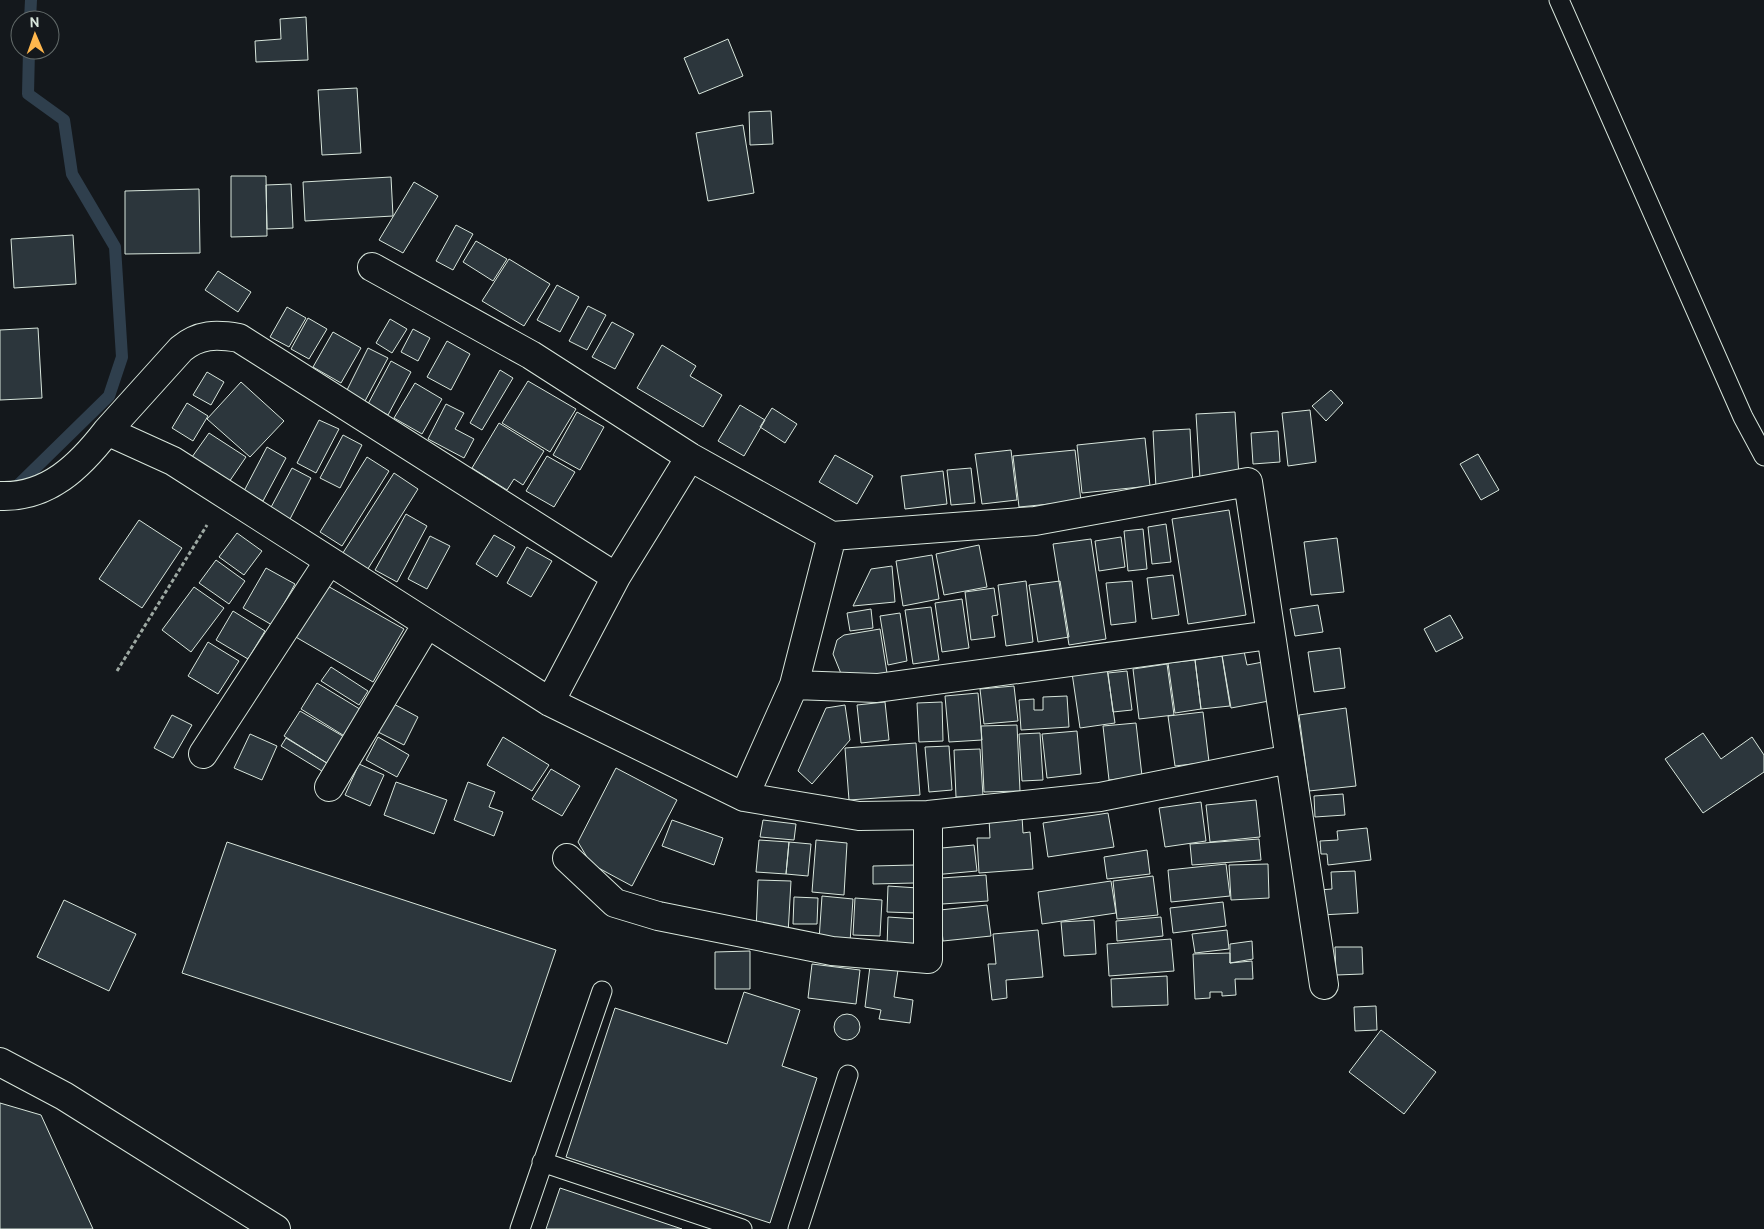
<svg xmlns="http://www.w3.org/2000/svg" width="1764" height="1229" viewBox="0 0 1764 1229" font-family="Cabin,sans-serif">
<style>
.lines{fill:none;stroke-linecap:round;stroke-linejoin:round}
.stream{stroke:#2f3f4d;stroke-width:12}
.building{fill:#2c363c;stroke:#d8e6dc}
.service-casing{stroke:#d8e6dc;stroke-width:21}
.minor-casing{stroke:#d8e6dc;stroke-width:30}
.path{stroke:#9da8a2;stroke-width:3;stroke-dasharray:4 2.5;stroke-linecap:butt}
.service{stroke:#14181c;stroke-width:19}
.minor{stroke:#14181c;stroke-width:28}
</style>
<rect width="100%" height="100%" fill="#14181c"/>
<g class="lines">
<path class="stream" d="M30 20 31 0
M14 489 109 396 122 357 115 247 72 174 64 120 28 94 29 50"/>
</g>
<path class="building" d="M306 17 308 60 256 62 255 41 281 39 280 19Z
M728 39 743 76 699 94 684 58Z
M357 88 361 153 322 155 318 90Z
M771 111 773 144 750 145 749 112Z
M743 125 754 193 708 201 696 133Z
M231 176H266L267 236 231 237Z
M391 177 393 216 305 221 303 182Z
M414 182 438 196 403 253 379 240Z
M291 184 293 228 267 229 266 185Z
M199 189 200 253 125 254V191Z
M456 225 473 234 453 270 436 261Z
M73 235 76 284 14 288 11 239Z
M476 241 507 259 493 281 463 262Z
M509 259 550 284 524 326 482 301Z
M218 271 251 292 238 312 205 290Z
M557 285 579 297 560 332 537 320Z
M588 306 606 315 587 350 569 341Z
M287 307 306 318 289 347 270 337Z
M308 318 327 329 309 359 291 349Z
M390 319 407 329 392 353 376 343Z
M612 322 634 334 615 369 592 357Z
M38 328 42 398 0 400V330Z
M413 329 430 338 418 361 401 352Z
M333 332 361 348 341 383 313 367Z
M447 341 470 354 451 390 427 377Z
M662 345 696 366 690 376 722 395 703 427 637 388Z
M368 348 388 358 365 401 346 392Z
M391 361 411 372 388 415 368 404Z
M500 370 513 378 482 430 470 423Z
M207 372 224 382 211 405 193 395Z
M528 381 576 409 550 452 502 423Z
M241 382 284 421 250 457 207 419Z
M415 383 442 399 422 434 394 418Z
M1331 390 1343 403 1326 421 1312 406Z
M187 403 208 416 193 441 172 428Z
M446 404 464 413 455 429 474 439 464 458 428 439Z
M740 405 765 420 744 456 718 441Z
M772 408 797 424 785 443 760 427Z
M1310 410 1316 462 1288 466 1282 413Z
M577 412 604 427 580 470 553 455Z
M1235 412 1239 477 1200 479 1196 414Z
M319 420 339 429 316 473 297 463Z
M499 423 544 451 523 485 514 479 507 490 472 468Z
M1190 429 1193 486 1156 488 1153 431Z
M1278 431 1280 462 1253 464 1251 433Z
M209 433 246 457 229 482 192 457Z
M343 435 362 445 340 488 320 478Z
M1145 438 1150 486 1082 493 1077 445Z
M267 447 286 458 263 501 244 491Z
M1011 450 1017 500 982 504 975 454Z
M1075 450 1081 501 1019 507 1013 456Z
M1478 454 1499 490 1481 500 1460 464Z
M835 455 873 476 857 504 819 482Z
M547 456 575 472 554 507 526 491Z
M367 457 389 471 342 546 320 532Z
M292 468 311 478 289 521 269 511Z
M971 468 975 503 951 505 947 470Z
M943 471 947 504 905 509 901 476Z
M394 473 418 489 364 575 339 559Z
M1229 510 1246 615 1188 624 1172 519Z
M406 514 427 526 397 582 375 570Z
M139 520 182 548 142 608 99 579Z
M1166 524 1171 562 1152 564 1148 527Z
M1143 529 1147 569 1128 571 1124 531Z
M237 533 262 551 244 575 219 557Z
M494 535 515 547 497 577 476 564Z
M430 536 450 546 427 589 408 579Z
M1121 537 1125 567 1099 571 1095 541Z
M1337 538 1344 592 1311 595 1304 542Z
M1091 539 1106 639 1069 645 1053 544Z
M979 545 987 587 944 595 936 554Z
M527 547 552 561 531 597 507 583Z
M932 555 939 599 903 606 896 561Z
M216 560 245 581 229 604 199 583Z
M892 566 895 602 853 606 871 569Z
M266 568 295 584 272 625 243 608Z
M1173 575 1179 615 1152 619 1147 578Z
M1026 581 1033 642 1006 646 998 585Z
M1060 581 1069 637 1038 642 1029 585Z
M1132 581 1136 622 1111 625 1106 583Z
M324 584 404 629 373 682 294 636Z
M194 587 224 608 191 652 162 630Z
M994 588 998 615 992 616 995 637 971 640 965 592Z
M962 599 969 648 942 652 935 603Z
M1318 605 1323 632 1295 636 1290 609Z
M931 607 939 660 913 664 905 610Z
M871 609 873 628 850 631 847 613Z
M233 611 265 631 248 659 216 640Z
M900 613 907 661 888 665 880 616Z
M1450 615 1463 638 1436 652 1424 629Z
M880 629 887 673 856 678 842 676 833 654 837 640 844 635Z
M208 642 239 661 218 694 188 676Z
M1340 648 1345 688 1314 692 1308 652Z
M1244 651 1247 665 1263 662 1269 701 1231 708 1222 655Z
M1222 656 1230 706 1201 709 1195 660Z
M1195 660 1201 709 1175 713 1168 663Z
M1106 662 1115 723 1080 728 1072 673Z
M1167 664 1174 715 1139 719 1133 669Z
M331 667 368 691 359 705 321 681Z
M1127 671 1132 710 1113 712 1108 673Z
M317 683 363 711 346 737 301 709Z
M1014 686 1018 721 984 724 980 689Z
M978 693 982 740 949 742 945 696Z
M1067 696 1069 727 1021 730 1019 700 1034 699V710H1043V697Z
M390 702 418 717 404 745 376 731Z
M885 702 889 740 861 743 857 705Z
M942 702 943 741 919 742 917 703Z
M845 705 850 740 812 784 798 771 826 708Z
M1346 708 1356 786 1309 791 1299 715Z
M300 711 346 738 330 765 284 736Z
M1203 712 1209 762 1175 766 1168 716Z
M172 715 192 725 173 758 154 748Z
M1136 723 1142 776 1109 780 1103 726Z
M1017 725 1020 791 984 792 981 726Z
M1077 731 1081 774 1047 778 1042 734Z
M1040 733 1043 780 1022 781 1019 734Z
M1703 733 1721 759 1752 737 1764 755V772L1703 813 1665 759Z
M250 734 277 746 262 780 234 768Z
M378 737 409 755 397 777 366 760Z
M503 737 549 765 532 791 487 765Z
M286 738 330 765 325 773 281 746Z
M916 743 920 795 849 800 845 748Z
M949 746 952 790 929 792 925 747Z
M980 749 983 796 956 797 954 750Z
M359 764 384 775 370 806 345 795Z
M616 768 677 800 632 886 591 864 578 842Z
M551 769 580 786 562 816 532 799Z
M396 782 447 800 434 834 384 815Z
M468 782 495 792 489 807 503 812 494 836 454 820Z
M1343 794 1345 815 1315 817 1314 796Z
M1256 800 1260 837 1210 842 1206 805Z
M1201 802 1206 841 1165 847 1159 808Z
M1108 813 1114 847 1048 857 1043 823Z
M1022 816 1023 833 1030 832 1033 869 979 873 977 838H990L989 818Z
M672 820 723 838 714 865 662 846Z
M763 820 796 824 794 840 760 837Z
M1367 828 1371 860 1328 865 1327 854H1321L1320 841 1338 840 1337 831Z
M1259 839 1261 860 1192 865 1190 844Z
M759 840 789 842 786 874 756 872Z
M816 840 847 843 844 895 812 892Z
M227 842 556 950 511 1082 182 973Z
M789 842 811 844 808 876 786 874Z
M974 845 977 871 933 875 931 849Z
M1147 850 1150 874 1107 879 1104 857Z
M1226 864 1230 896 1171 902 1168 870Z
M1268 864 1269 898 1231 900 1229 865Z
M914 865V883L873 884V866Z
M1355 871 1358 913 1321 915 1319 890 1332 889 1331 872Z
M986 875 988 901 942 904 941 878Z
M1153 876 1158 915 1117 919 1113 881Z
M758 880 791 881 788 934 756 932Z
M1111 881 1116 913 1042 924 1038 892Z
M888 886 918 888 917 913 887 912Z
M822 896 853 899 850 942 819 940Z
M794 897 818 898 817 924H793Z
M855 898 882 900 880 936 853 935Z
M64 900 136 934 109 991 37 957Z
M1223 902 1226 926 1173 933 1170 908Z
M987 905 991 936 943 941 940 910Z
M888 917 917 919 916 948 887 947Z
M1161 917 1163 936 1117 941 1116 921Z
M1094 920 1096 954 1064 956 1061 922Z
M1038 930 1043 977 1006 980 1007 998 992 1000 988 964H996L993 934Z
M1227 930 1229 949 1195 953 1192 934Z
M1171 939 1174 971 1109 976 1107 944Z
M1252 941 1253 959 1230 963V944Z
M1335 947H1362L1363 974 1336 975Z
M750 951V989H715V952Z
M1230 953V963L1252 961 1253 979H1235L1236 995 1222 996V992H1210V998L1195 999 1193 954Z
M812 964 860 970 856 1004 808 998Z
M870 966 898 970 894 997 913 1000 910 1023 879 1019 881 1010 865 1007Z
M1167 976 1168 1005 1112 1007 1111 979Z
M744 992 800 1010 782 1066 817 1078 770 1223 566 1157 615 1008 727 1044Z
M1376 1006 1377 1030 1355 1031 1354 1007Z
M834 1027a13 13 0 1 1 26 0a13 13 0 1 1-26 0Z
M1381 1030 1436 1072 1404 1114 1349 1072Z
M0 1103 41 1115 93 1229H0Z
M560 1188 682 1229H546Z"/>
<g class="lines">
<defs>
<path id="service" d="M1559 0 1743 417 1764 456
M542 1162 742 1229
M520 1229 602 991
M798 1229 848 1075"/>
<path id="minor" d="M372 267 531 355 690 457 832 536 1035 521 1248 482 1324 985
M107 431 181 349C199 334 216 334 239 338L616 577
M0 496C48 498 80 466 107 431L173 461 550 702 744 797 859 816 928 815 1100 797 1290 759
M794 685 877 688 1270 635
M550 702 616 577 690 457
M203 754 329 561
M329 787 427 624
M744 797 794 685 832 536
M567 858 615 903 658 916 832 951 928 959V815
M0 1062 64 1096 276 1229"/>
</defs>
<use href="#service" class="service-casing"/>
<use href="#minor" class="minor-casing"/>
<path class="path" d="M117 671 207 525"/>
<use href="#service" class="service"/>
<use href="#minor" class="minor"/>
</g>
<g transform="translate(35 35) rotate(358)"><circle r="24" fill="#14181c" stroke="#626a69"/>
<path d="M0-4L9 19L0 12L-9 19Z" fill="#ffb74d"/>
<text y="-8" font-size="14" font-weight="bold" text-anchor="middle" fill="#d8e6dc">N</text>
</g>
</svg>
